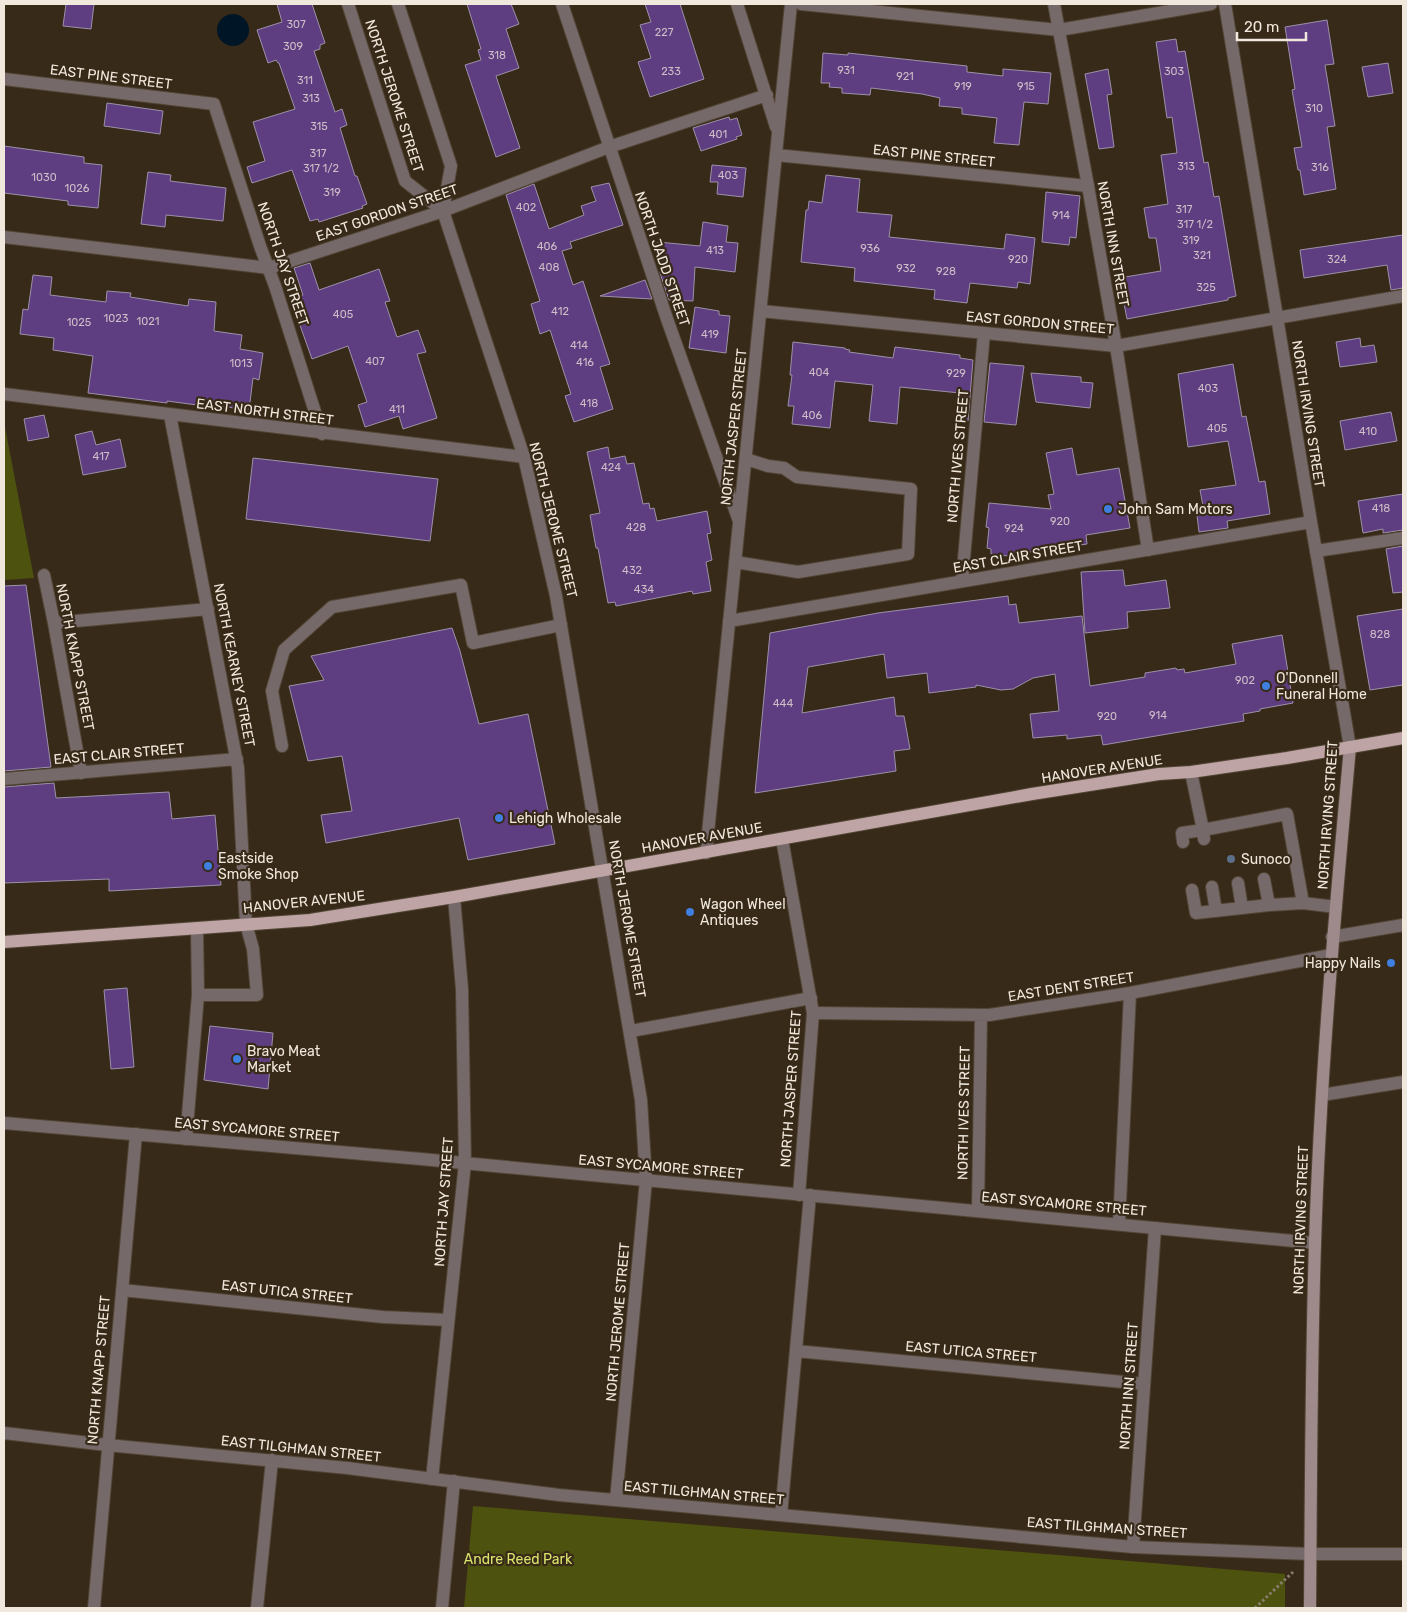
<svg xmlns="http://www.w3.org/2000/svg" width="1407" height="1612" viewBox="0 0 1407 1612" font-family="Rubik,sans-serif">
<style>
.green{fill:#4e520f}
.water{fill:#001526}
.building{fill:#5f3d81;stroke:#9c91a9}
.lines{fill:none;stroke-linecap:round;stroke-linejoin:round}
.lane-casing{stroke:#524534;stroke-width:14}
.street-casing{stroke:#524534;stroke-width:14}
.secondary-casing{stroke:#524534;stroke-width:14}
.primary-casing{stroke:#524534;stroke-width:14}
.path{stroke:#887d6e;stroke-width:3;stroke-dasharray:2.5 2.5;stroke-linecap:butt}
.lane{stroke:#76696a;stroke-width:12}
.street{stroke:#76696a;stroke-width:12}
.secondary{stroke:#9f8a8b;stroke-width:12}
.primary{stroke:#bea4a5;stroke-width:12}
.shop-dot{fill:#3f7fe0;stroke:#382a18;stroke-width:2}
.service-dot{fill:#5c6f8a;stroke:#382a18;stroke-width:2}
.labels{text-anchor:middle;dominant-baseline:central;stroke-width:4.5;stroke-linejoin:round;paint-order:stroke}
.number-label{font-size:11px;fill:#ccbdc6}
.street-label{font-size:14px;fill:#f1e8dd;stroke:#382a18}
.poi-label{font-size:14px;fill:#f1e8dd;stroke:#382a18;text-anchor:start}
.park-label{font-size:14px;fill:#dae46c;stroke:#382a18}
</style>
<rect width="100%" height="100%" fill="#382a18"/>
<path class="green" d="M4 422 34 578 4 580Z
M473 1506 1285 1574V1608H464Z"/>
<path class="water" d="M217 30a16 16 0 1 1 32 0a16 16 0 1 1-32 0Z"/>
<path class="building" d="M66 4H94L91 29 63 26Z
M277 4H312L325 43 320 45V49L314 51 335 112 342 109 347 125 340 128 355 176H357L367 204 362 206 363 208 319 222 318 219 310 221 292 170 252 183 247 167 265 161 253 122 295 109 279 63H278L276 60 268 63 257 30 282 22Z
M467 4H511L519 24 506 29 519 68 496 76 520 148 496 157 465 65 481 60 478 50 481 49Z
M645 4H680L704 79 650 97 638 62 651 58 640 25 651 22Z
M1327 20 1334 64 1325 65 1335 126 1327 127 1336 189 1304 195 1300 170H1298L1294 148 1302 147 1292 90 1295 89 1285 27Z
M1176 39 1178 52 1185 51 1204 163 1208 162 1214 197 1219 196 1236 296 1228 298V300L1127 319 1119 278 1161 271 1156 238H1149L1144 208 1168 204 1161 155 1177 153 1172 117 1167 118 1156 42Z
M823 53 848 55V53L967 66V72L1003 76V69L1051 73 1048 104 1024 102 1019 145 994 143 997 118 962 114V108L939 106 940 98 922 94 871 88 870 95 842 93V88L829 87 830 83H821Z
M1388 63 1393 93 1368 97 1362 67Z
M1108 69 1112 94 1107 95 1114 147 1099 149 1085 74Z
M107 103 163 111 160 134 104 126Z
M729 117 730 120 737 118 742 135 736 137 737 139 701 151 693 128Z
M4 146 84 157V163L102 165 98 208 68 205V201L4 193Z
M712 165 746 168 743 197 717 194 718 182H710Z
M148 172 171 175 170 181 226 188 223 221 166 215 165 227 141 224Z
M826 175 860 179 857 212 892 215 889 237 1004 249 1006 234 1035 238 1030 284 1018 282 1017 288 970 283 967 303 934 299 935 290 854 281 855 268 801 262 806 210H808L809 201 822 203Z
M609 183 623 225 570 242 572 248 562 251 573 285 583 281 610 364 600 367 613 409 574 422 565 396 571 394 550 330 540 334 531 304 540 301 506 195 534 184 549 229 584 215 581 206 596 201 591 187Z
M1046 192 1080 196 1076 238 1070 237 1069 245 1042 242Z
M703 222 728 226 726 242 738 243 735 272 695 267 693 301 669 300 660 273 658 242 700 246Z
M1403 235V288L1391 290 1387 265 1304 278 1300 250Z
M310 263 319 290 379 269 390 301 385 302 397 337 418 330 426 352 417 354 437 418 403 429 399 416 365 427 358 405 367 402 348 346 312 359 291 300 303 295 294 268Z
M33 275 52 277 50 295 106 302 107 291 131 293 130 297 188 306 189 299 216 302 214 331 242 335 240 349 263 353 259 380 253 378 249 410 197 403V405L167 401V403L88 393 93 356 53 350 54 338 20 334 23 309 28 310Z
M645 280 652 299 600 296Z
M695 307 719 311V315L730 316 726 353 689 348Z
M1360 338 1361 347 1374 345 1377 362 1340 367 1336 342Z
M793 342 845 348V349L850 350 849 352 893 358 895 347 960 355V358L973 360 968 421 957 420 960 393 900 387 897 424 869 421 873 385 835 381 830 428 792 424 794 406H788L792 375H790Z
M990 363 1024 366 1016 425 984 422Z
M1233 364 1242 417 1246 416 1259 482 1265 481 1270 514 1227 521 1228 528 1199 532 1196 507 1203 506 1200 490 1236 485 1228 441 1188 447 1178 374Z
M1031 373 1081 377V382L1093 383 1090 408 1036 402Z
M1391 412 1397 441 1345 450 1340 421Z
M44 415 49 437 28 441 24 419Z
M92 431 96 445 120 439 126 467 83 475 75 435Z
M608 447 610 459 625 456 627 464 634 463 643 504 649 503 650 509 654 508 657 521 707 511 711 533 707 534 712 560 706 562 711 591 693 594 692 591 616 606 615 602 608 603 598 548H596L590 515 600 513 587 452Z
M1072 448 1077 475 1119 468 1130 528 1086 535 1087 544 1029 552H1017V557L991 554V549L987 548 989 528 986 527 989 503 1051 509 1048 495 1054 494 1046 453Z
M253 458 438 479 430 541 246 519Z
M1403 494V530L1383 533V529L1363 533 1358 501Z
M1403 546V592L1393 593 1386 549Z
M1123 570 1125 586 1166 580 1170 608 1127 612 1128 628 1085 633 1081 572Z
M26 585 51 767 4 771V586Z
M1008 596 1009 605 1016 604 1019 623 1082 616 1090 686 1145 677V673L1176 668 1177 670 1184 669 1185 673 1236 664 1232 644 1282 635 1293 703 1260 709V711L1243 714 1244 721 1103 745 1101 735 1067 739V735L1033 738 1030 714 1059 711 1055 674 1033 678 1013 689 1001 690 976 685V687L929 693 927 673 887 678 884 654 808 667 802 713 894 697 896 716H904L910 749 894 751 896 771 755 793 770 633 878 613Z
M1403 609V685L1370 690 1357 616Z
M452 628 460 651 479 724 528 714 555 844 468 860 459 818 326 843 321 815 352 811 342 756 308 761 289 686 324 680 311 656Z
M54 783 56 798 169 792 172 819 215 815 221 885 109 891V879L4 883V787Z
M127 988 134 1067 111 1069 104 990Z
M210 1026 273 1033 268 1089 204 1080Z"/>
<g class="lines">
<defs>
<path id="lane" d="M562 4 667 319 739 521
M1054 4 1088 186 1116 346 1148 550
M4 79 214 104 260 246 275 286 322 434
M1316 551 1403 538
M735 562 798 572 908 554 911 489 797 477 784 468 768 466 746 459
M282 746 272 691 284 650 332 607 461 585 473 643 561 625
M1204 839 1203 830 1287 814 1303 903
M1183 842 1182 833 1203 830 1191 772
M1264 879 1269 905
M1238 883 1242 908
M1212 887 1216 911
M1192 890 1196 913 1269 905 1303 903 1336 907
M197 929 198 995
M1332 937 1403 925
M813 1013 989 1015 1130 993 1331 955
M631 1031 811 998
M186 1139 198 995H257L253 949 246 924
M978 1211 981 1015
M1119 1224 1130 993
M122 1290 383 1317 448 1320
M796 1351 1144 1384
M432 1479 465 1163
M781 1515 810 1195
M1133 1547 1155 1228
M94 1608 136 1134"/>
<path id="street" d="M348 4 405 181 443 211
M398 4 451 166 443 211 524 457 556 596 641 1100 646 1180 616 1500
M737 4 776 127
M801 4 1059 30 1211 4
M1225 4 1311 522 1350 747
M776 155 1088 186
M4 237 269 268 443 211 609 147 767 95
M761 311 1116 346 1403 296
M4 394 524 457
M170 415 238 768 246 924
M44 575 54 623 81 773
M962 581 984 333
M729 621 1311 522
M54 623 208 609
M4 779 237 759
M782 839 813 1013 799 1195
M706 853 791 4
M454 897 462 989 465 1163
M1322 1095 1403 1082
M4 1123 421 1159 1315 1243
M4 1433 107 1445 347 1468 559 1495 1133 1547 1311 1554H1403
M257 1608 272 1460
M442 1608 454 1481"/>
<path id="secondary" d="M1310 1608C1311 1487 1311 1366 1315 1244 1320 1078 1335 913 1350 747"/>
<path id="primary" d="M4 942 310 920 454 897 1032 794 1159 774 1191 772 1287 758 1403 738"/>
</defs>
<use href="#lane" class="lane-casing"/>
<use href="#street" class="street-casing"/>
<use href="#secondary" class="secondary-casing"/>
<use href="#primary" class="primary-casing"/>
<path class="path" d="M1255 1608 1293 1572"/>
<use href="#lane" class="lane"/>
<use href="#street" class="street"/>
<use href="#secondary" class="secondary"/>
<use href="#primary" class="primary"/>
</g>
<g class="shop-dot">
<circle cx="1108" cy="509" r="5"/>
<circle cx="1266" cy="686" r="5"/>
<circle cx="499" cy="818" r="5"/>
<circle cx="208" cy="866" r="5"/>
<circle cx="690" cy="912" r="5"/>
<circle cx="1391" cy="963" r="5"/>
<circle cx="237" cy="1059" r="5"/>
</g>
<circle class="service-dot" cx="1231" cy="859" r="5"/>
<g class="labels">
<g class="number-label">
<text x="296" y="24">307</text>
<text x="664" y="32">227</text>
<text x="293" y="46">309</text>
<text x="497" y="55">318</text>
<text x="846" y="70">931</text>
<text x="671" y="71">233</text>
<text x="1174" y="71">303</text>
<text x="905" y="76">921</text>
<text x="305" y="80">311</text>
<text x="963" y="86">919</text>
<text x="1026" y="86">915</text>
<text x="311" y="98">313</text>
<text x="1314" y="108">310</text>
<text x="319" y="126">315</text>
<text x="718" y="134">401</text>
<text x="318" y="153">317</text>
<text x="1186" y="166">313</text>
<text x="1320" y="167">316</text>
<text x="321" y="168">317 1/2</text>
<text x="728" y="175">403</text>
<text x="44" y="177">1030</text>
<text x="77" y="188">1026</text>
<text x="332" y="192">319</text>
<text x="526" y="207">402</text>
<text x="1184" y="209">317</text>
<text x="1061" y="215">914</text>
<text x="1195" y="224">317 1/2</text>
<text x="1191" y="240">319</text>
<text x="547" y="246">406</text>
<text x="870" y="248">936</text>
<text x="715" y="250">413</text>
<text x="1202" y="255">321</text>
<text x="1018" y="259">920</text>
<text x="1337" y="259">324</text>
<text x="549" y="267">408</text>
<text x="906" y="268">932</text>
<text x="946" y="271">928</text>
<text x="1206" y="287">325</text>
<text x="560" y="311">412</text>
<text x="343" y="314">405</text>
<text x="116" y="318">1023</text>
<text x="148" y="321">1021</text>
<text x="79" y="322">1025</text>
<text x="710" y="334">419</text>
<text x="579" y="345">414</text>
<text x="375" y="361">407</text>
<text x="585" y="362">416</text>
<text x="241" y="363">1013</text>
<text x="819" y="372">404</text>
<text x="956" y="373">929</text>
<text x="1208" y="388">403</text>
<text x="589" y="403">418</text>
<text x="397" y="409">411</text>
<text x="812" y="415">406</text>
<text x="1217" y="428">405</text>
<text x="1368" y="431">410</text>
<text x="101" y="456">417</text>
<text x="611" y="467">424</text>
<text x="1381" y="508">418</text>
<text x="1060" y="521">920</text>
<text x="636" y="527">428</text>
<text x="1014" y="528">924</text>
<text x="632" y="570">432</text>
<text x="644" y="589">434</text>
<text x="1380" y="634">828</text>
<text x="1245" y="680">902</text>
<text x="783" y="703">444</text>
<text x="1158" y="715">914</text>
<text x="1107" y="716">920</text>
</g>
<g class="street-label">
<text transform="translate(111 77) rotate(7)">EAST PINE STREET</text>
<text transform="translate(394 96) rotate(72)">NORTH JEROME STREET</text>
<text transform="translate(934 156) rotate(6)">EAST PINE STREET</text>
<text transform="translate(387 213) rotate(-19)">EAST GORDON STREET</text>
<text transform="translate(1113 244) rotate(80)">NORTH INN STREET</text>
<text transform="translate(662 259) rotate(71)">NORTH JADD STREET</text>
<text transform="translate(283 264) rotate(71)">NORTH JAY STREET</text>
<text transform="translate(1040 323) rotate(5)">EAST GORDON STREET</text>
<text transform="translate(265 412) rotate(7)">EAST NORTH STREET</text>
<text transform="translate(1308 414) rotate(81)">NORTH IRVING STREET</text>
<text transform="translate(734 427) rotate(-84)">NORTH JASPER STREET</text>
<text transform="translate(958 456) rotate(-85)">NORTH IVES STREET</text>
<text transform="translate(553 520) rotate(76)">NORTH JEROME STREET</text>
<text transform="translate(1018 557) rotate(-10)">EAST CLAIR STREET</text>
<text transform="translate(75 657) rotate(79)">NORTH KNAPP STREET</text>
<text transform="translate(234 665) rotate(79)">NORTH KEARNEY STREET</text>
<text transform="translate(119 754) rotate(-5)">EAST CLAIR STREET</text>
<text transform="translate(1102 769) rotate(-9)">HANOVER AVENUE</text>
<text transform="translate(1328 815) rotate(-86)">NORTH IRVING STREET</text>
<text transform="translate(702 838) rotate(-10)">HANOVER AVENUE</text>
<text transform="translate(304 902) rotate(-6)">HANOVER AVENUE</text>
<text transform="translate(627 919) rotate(80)">NORTH JEROME STREET</text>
<text transform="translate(1071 987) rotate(-9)">EAST DENT STREET</text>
<text transform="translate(791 1089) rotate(-86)">NORTH JASPER STREET</text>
<text transform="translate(964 1113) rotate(-89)">NORTH IVES STREET</text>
<text transform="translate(257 1130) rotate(5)">EAST SYCAMORE STREET</text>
<text transform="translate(661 1167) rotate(5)">EAST SYCAMORE STREET</text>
<text transform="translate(444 1202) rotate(-86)">NORTH JAY STREET</text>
<text transform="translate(1064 1204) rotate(5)">EAST SYCAMORE STREET</text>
<text transform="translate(1301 1220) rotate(-88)">NORTH IRVING STREET</text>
<text transform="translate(287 1292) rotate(6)">EAST UTICA STREET</text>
<text transform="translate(618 1322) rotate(-85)">NORTH JEROME STREET</text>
<text transform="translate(971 1352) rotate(5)">EAST UTICA STREET</text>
<text transform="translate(99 1370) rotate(-85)">NORTH KNAPP STREET</text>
<text transform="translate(1129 1386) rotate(-86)">NORTH INN STREET</text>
<text transform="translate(301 1449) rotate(6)">EAST TILGHMAN STREET</text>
<text transform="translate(704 1493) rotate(5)">EAST TILGHMAN STREET</text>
<text transform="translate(1107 1528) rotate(4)">EAST TILGHMAN STREET</text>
</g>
<g class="poi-label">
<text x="1118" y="509">John Sam Motors</text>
<text x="1276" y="678">O'Donnell<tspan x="1276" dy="16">Funeral Home</tspan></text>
<text x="509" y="818">Lehigh Wholesale</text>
<text x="218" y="858">Eastside<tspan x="218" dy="16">Smoke Shop</tspan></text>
<text x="1241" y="859">Sunoco</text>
<text x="700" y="904">Wagon Wheel<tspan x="700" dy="16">Antiques</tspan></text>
<text x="1381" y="963" text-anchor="end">Happy Nails</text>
<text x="247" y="1051">Bravo Meat<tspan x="247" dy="16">Market</tspan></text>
</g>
<g class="park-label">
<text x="518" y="1559">Andre Reed Park</text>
</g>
</g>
<rect width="1407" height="1612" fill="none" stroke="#f1e8dd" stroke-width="10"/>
<path d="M1237 32v8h69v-8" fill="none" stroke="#f1e8dd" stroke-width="2.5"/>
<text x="1244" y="32" font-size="15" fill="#f1e8dd" stroke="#382a18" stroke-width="4" paint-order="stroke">20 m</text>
</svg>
